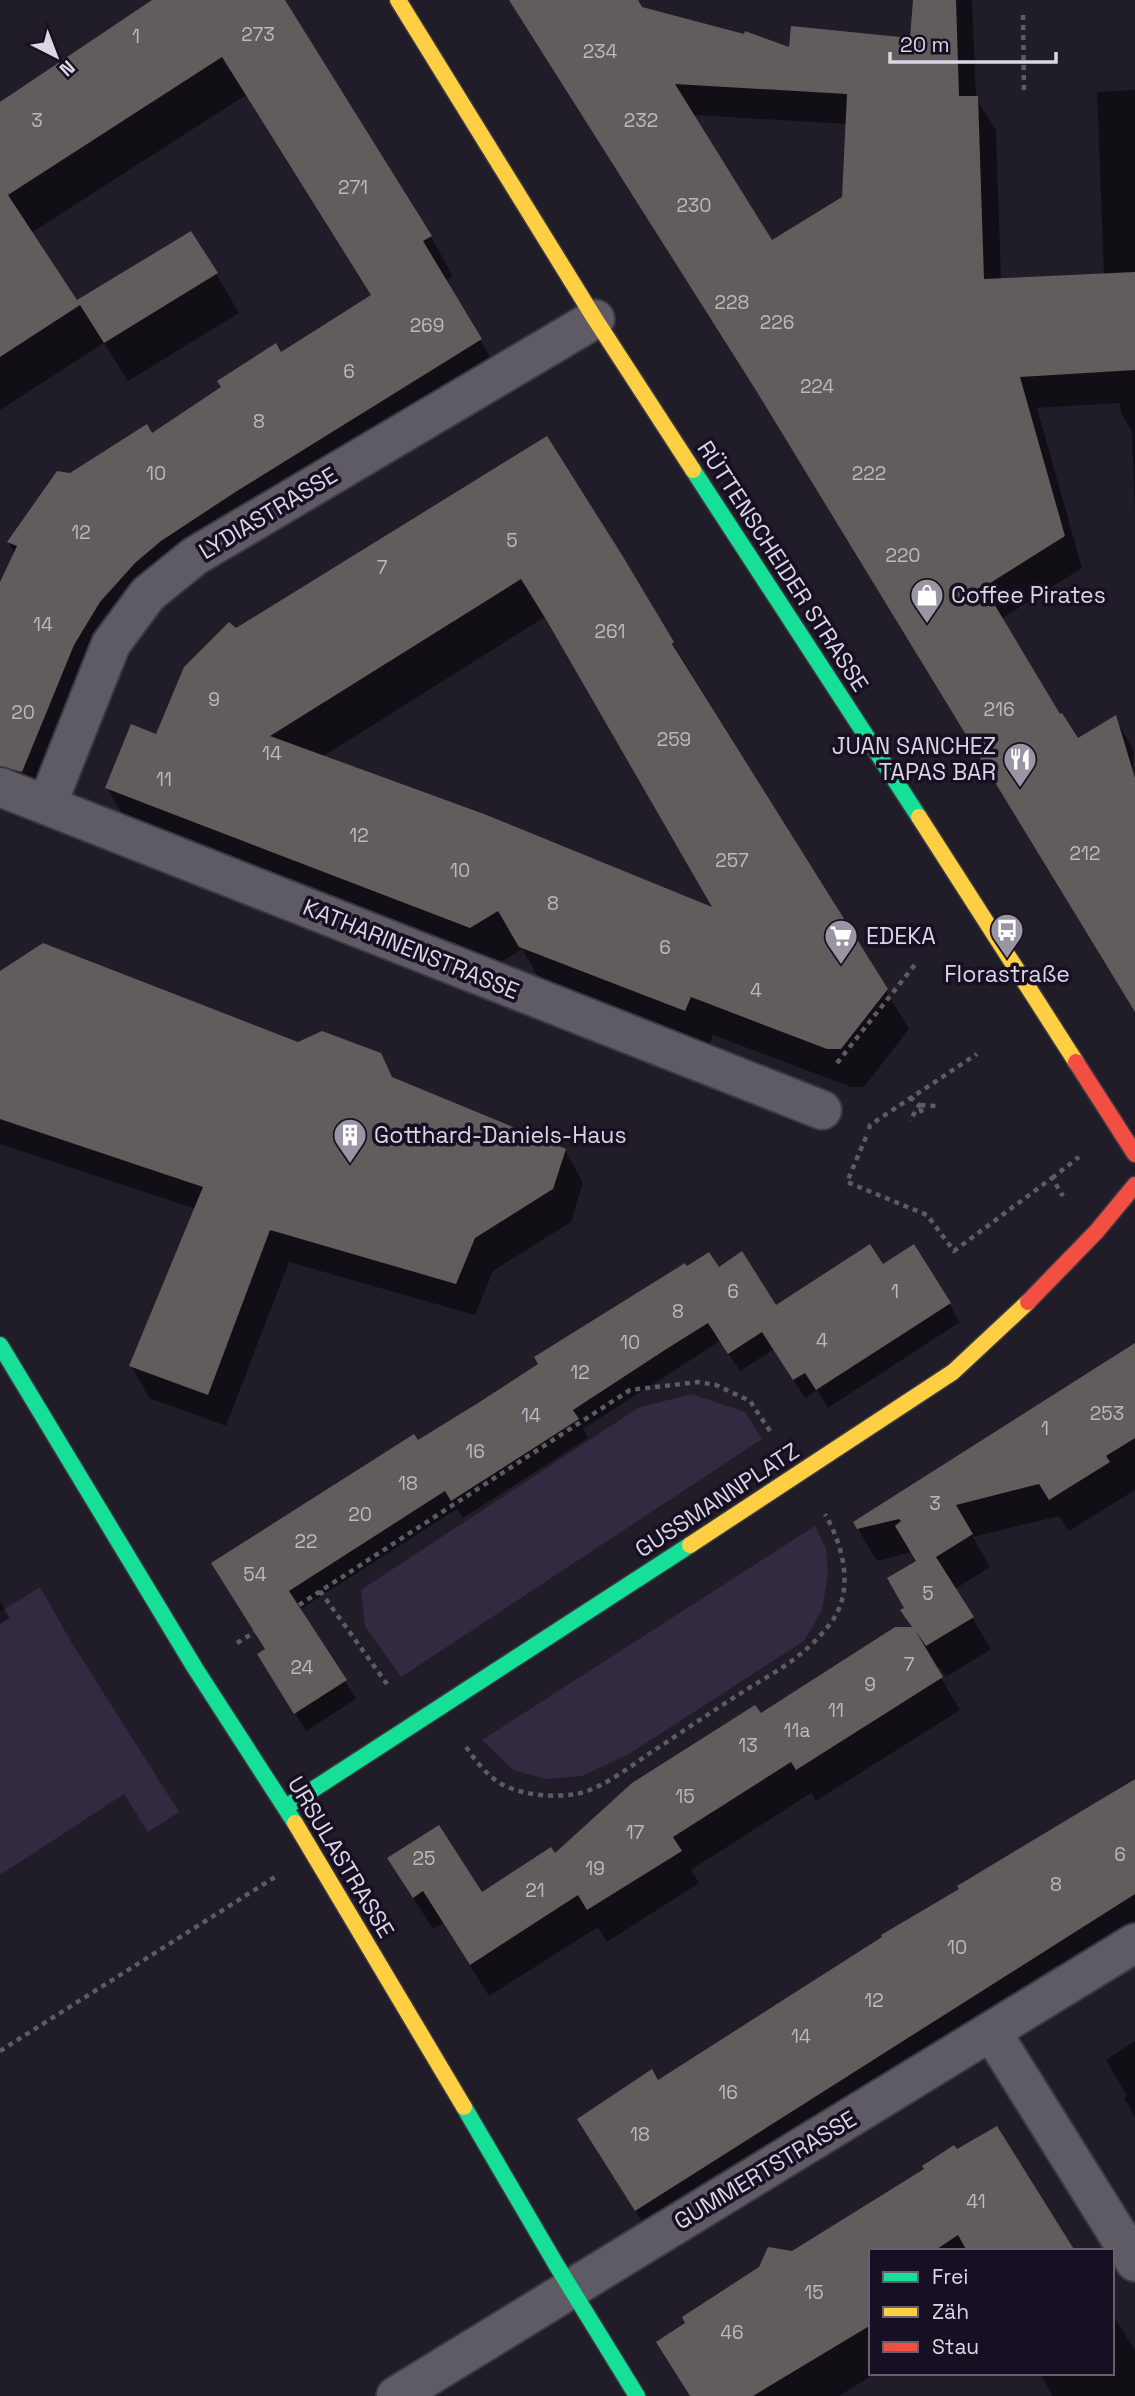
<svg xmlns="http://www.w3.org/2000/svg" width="1135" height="2396" viewBox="0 0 1135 2396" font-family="'Space Grotesk',sans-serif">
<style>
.green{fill:#322a41}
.shadow{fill:#0007;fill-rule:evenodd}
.building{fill:#615d5d;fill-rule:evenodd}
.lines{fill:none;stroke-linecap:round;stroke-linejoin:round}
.street-casing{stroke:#3c3942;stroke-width:42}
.fast-casing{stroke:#3c3942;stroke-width:19}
.slow-casing{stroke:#3c3942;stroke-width:19}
.jam-casing{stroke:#3c3942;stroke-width:19}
.path{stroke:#5e5b63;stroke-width:4.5;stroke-dasharray:5 5;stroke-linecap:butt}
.street{stroke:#5e5b64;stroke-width:38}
.fast{stroke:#16e098;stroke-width:16}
.slow{stroke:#ffcf43;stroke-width:16}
.jam{stroke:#f24e42;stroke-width:16}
.labels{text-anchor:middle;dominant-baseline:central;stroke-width:7;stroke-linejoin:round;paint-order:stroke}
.number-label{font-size:19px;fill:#bcb8c2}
.street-label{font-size:23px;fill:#dad6e3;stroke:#171022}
.poi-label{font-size:23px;fill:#dad6e3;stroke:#171022;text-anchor:start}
</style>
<rect width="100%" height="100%" fill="#211d28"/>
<path class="green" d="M691 1394 745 1412 762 1439 401 1677 365 1626 361 1590 638 1408Z
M815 1526 826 1549 828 1575 822 1610 804 1641 629 1754 582 1776 546 1779 513 1770 482 1740Z
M40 1587 70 1640 179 1812 148 1832 124 1794 0 1875V1612Z"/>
<path class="shadow" d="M155 0H283L431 237 453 276 445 281 503 379 183 580 122 641 50 797 0 778V586L15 554 9 543 70 474 152 435 372 296 246 95 31 233 76 303 216 274 239 313 128 381 104 343 0 410V103Z
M510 0H636L641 8 790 49 911 40 915 0H972L976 98 996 130 1001 280 1104 276 1097 92 1135 90V518L1132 432 1121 413 1120 403 1037 408 1082 568 1001 619 1060 717 1077 740 1115 718 1133 749 1135 1010 777 424ZM693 115 847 124 843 198 772 242Z
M547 438 909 1029 864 1087H851L713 1035 708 1049 543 986 522 949 493 967 130 827 107 788 157 736 236 631ZM545 617 716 910 322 757Z
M0 973 298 1044 379 1055 394 1080 565 1150 583 1183 571 1222 493 1271 475 1315 289 1262 226 1426 149 1398 131 1365 196 1209 0 1144Z
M882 1267 949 1304 960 1322 828 1408 817 1390 805 1398 774 1349 740 1371 720 1341 583 1429 588 1438 463 1518 457 1509 299 1610 356 1699 306 1731 260 1654 267 1650 224 1582 418 1442 687 1268 718 1269 775 1308Z
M1135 1345V1490L1069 1531 1059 1516 973 1537 990 1567 955 1589 991 1649 946 1677 939 1667 936 1669 960 1710 816 1801 811 1793 691 1870 699 1883 607 1942 598 1927 489 1996 443 1923 433 1929 408 1890 481 1894 555 1855 760 1715 912 1628 902 1611 907 1608 918 1562 912 1552 877 1561 858 1529Z
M0 1602 10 1618 0 1624Z
M1135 1778V1937L655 2242 597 2151 658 2082Z
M1135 2041V2117L1124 2098 1127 2096 1106 2060Z
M926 2170 1073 2251H871V2373H876L839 2396H690L681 2381 793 2253Z
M1112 2314 1135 2350V2396H1053L1041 2376 1045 2373H1112Z"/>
<path class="building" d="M152 0H285L432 236 423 241 482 339 237 491 161 541 135 563 100 602 74 645 22 772 0 766V582L17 546 7 542 57 471 70 473 147 424 152 433 221 387 217 381 276 343 281 352 371 295 222 57 8 195 77 300 191 231 218 273 104 343 80 305 0 357V102Z
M509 0H638L642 7 744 34 745 31 789 47 791 26 910 38 913 0H956L959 96H978L984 279 1135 272V370L1020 377 1065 536 984 587 1060 714 1062 713 1078 738 1116 715 1135 778V1012L757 392ZM675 84 847 94 842 197 772 240Z
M547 436 622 555 674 642 672 644 888 989 841 1049H827L691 997 685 1011 519 947 498 911 470 928 105 788 131 724 156 734 184 667 229 622 236 628ZM521 579 547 621 712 907 484 814 270 736Z
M43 943 298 1042 322 1031 381 1053 392 1077 566 1149 553 1189 475 1238 456 1284 270 1230 208 1395 129 1366 203 1187 0 1119V971Z
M870 1244 883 1264 914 1244 951 1303 816 1390 805 1373 793 1380 762 1332 728 1354 708 1323 668 1348 573 1410 579 1419 451 1501 445 1491 289 1591 347 1680 294 1714 257 1654 265 1649 211 1563 414 1434 418 1440 478 1403 538 1364 534 1357 685 1263 687 1266 709 1252 719 1267 742 1251 776 1305Z
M1135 1343V1438L1106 1456 1110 1462 1049 1500 1039 1484 956 1505 973 1534 936 1557 974 1617 926 1646 915 1630 943 1677 796 1770 791 1762 673 1837 682 1851 587 1910 578 1895 470 1965 423 1891 413 1898 387 1858 439 1825 482 1892 551 1847 555 1853 632 1783 755 1705 761 1713 895 1627H912L900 1610 904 1608 887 1578 916 1561 895 1526 901 1521 899 1519 857 1529 853 1522Z
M1135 1779V1894L635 2211 577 2119 652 2069 658 2080 882 1937 881 1935 959 1889 957 1886Z
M997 2126 1075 2251H967L958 2235 934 2251H871V2325L753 2396H690L656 2342 685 2323 682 2317 759 2267 768 2247 792 2251 924 2169 922 2166 954 2145 957 2149Z"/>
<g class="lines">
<defs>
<path id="street" d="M0 787 822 1110
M47 805 111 644 148 594 195 556 595 319
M991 2031 1135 2262
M396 2396 1135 1943"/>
<path id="fast" d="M693 470 919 817
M0 1345 195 1668 295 1823
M286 1807 690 1545
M464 2107 557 2266 637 2396"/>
<path id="slow" d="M398 0 595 319 693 470
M919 817 1076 1062
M690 1545 953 1372 1028 1302
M295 1823 464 2107"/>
<path id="jam" d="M1076 1062 1135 1154
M1028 1302 1097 1231 1135 1185"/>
</defs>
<use href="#street" class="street-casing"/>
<use href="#fast" class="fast-casing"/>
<use href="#slow" class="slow-casing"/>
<use href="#jam" class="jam-casing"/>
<path class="path" d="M1023 15 1024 93
M837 1063 917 962
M910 1097 919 1105 910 1121
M922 1113 919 1105 936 1106
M869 1129 870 1125 977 1054
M866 1137 847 1182 927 1215 954 1251 1052 1178 1063 1196
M1052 1178 1079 1157
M320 1591 387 1684
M299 1605 630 1390 698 1382 716 1385 750 1401 772 1434
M237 1643 269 1623
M466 1747C475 1760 485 1773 498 1782 519 1795 552 1798 576 1794 602 1789 628 1768 650 1753 679 1734 708 1714 738 1695 759 1681 785 1668 804 1651 815 1642 829 1627 836 1615 853 1583 842 1544 825 1514
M0 2051 275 1877"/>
<use href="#street" class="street"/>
<use href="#fast" class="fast"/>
<use href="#slow" class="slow"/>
<use href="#jam" class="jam"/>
</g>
<defs>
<symbol id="shop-pin" viewBox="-11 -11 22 30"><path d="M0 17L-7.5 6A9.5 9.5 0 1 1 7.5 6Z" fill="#9995a2" stroke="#171022"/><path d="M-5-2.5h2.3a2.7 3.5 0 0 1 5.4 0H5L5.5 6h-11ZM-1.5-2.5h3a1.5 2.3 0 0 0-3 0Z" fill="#fff"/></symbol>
<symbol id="restaurant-pin" viewBox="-11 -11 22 30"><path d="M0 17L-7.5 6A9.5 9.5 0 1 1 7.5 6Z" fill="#9995a2" stroke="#171022"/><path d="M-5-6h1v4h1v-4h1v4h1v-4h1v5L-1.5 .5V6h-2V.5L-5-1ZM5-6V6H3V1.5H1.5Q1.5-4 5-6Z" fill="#fff"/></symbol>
<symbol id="bus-pin" viewBox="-11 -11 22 30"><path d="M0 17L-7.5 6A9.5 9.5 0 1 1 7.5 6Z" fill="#9995a2" stroke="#171022"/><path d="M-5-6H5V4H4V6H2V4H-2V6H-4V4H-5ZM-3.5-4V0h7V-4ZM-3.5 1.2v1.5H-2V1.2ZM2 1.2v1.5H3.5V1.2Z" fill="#fff"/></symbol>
<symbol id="supermarket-pin" viewBox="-11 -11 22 30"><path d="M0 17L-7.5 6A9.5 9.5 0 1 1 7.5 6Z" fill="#9995a2" stroke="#171022"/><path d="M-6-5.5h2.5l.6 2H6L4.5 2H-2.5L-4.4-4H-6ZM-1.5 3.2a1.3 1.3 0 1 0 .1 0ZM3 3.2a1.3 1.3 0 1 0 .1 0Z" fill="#fff"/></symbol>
<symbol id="building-pin" viewBox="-11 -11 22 30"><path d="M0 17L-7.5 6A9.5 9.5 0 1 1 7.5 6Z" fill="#9995a2" stroke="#171022"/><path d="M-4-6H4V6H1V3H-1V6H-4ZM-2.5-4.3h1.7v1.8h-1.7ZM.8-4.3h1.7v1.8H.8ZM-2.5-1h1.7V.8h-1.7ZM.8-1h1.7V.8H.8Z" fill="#fff"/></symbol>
</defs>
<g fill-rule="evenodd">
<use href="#shop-pin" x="908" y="576" width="38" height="52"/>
<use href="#restaurant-pin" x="1001" y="740" width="38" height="52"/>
<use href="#bus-pin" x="988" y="911" width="38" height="52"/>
<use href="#supermarket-pin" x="822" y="917" width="38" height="52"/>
<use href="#building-pin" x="331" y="1116" width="38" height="52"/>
</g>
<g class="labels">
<g class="number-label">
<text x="258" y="34">273</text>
<text x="136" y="36">1</text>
<text x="600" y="51">234</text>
<text x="37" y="120">3</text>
<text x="641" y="120">232</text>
<text x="353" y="187">271</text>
<text x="694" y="205">230</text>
<text x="732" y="302">228</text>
<text x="777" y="322">226</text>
<text x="427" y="325">269</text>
<text x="349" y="371">6</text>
<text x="817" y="386">224</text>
<text x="259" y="421">8</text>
<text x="156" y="473">10</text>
<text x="869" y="473">222</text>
<text x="81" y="532">12</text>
<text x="512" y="540">5</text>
<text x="903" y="555">220</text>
<text x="382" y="567">7</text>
<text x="43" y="624">14</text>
<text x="610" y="631">261</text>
<text x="214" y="699">9</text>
<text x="999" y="709">216</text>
<text x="23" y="712">20</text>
<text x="674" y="739">259</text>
<text x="272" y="753">14</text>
<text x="164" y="779">11</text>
<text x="359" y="835">12</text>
<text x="1085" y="853">212</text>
<text x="732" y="860">257</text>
<text x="460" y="870">10</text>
<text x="553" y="903">8</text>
<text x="665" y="947">6</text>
<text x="756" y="990">4</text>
<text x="733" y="1291">6</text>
<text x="895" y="1291">1</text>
<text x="678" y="1311">8</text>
<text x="822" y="1340">4</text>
<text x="630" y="1342">10</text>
<text x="580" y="1372">12</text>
<text x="1107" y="1413">253</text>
<text x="531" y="1415">14</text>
<text x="1045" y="1428">1</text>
<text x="475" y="1451">16</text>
<text x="408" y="1483">18</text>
<text x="935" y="1503">3</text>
<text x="360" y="1514">20</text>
<text x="306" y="1541">22</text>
<text x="255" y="1574">54</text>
<text x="928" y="1593">5</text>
<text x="909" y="1664">7</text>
<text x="302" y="1667">24</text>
<text x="870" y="1684">9</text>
<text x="836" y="1710">11</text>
<text x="797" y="1730">11a</text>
<text x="748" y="1745">13</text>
<text x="685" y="1796">15</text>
<text x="635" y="1832">17</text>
<text x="1120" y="1854">6</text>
<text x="424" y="1858">25</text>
<text x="595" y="1868">19</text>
<text x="1056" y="1884">8</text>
<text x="535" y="1890">21</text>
<text x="957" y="1947">10</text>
<text x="874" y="2000">12</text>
<text x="801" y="2036">14</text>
<text x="728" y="2092">16</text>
<text x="640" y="2134">18</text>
<text x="976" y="2201">41</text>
<text x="814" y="2292">15</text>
<text x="732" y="2332">46</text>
</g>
<g class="street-label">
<text transform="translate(268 513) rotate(-31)">LYDIASTRASSE</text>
<text transform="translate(783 566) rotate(57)">RÜTTENSCHEIDER STRASSE</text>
<text transform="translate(411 949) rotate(22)">KATHARINENSTRASSE</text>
<text transform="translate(717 1500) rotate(-33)">GUSSMANNPLATZ</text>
<text transform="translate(341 1857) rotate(59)">URSULASTRASSE</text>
<text transform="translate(765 2170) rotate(-31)">GUMMERTSTRASSE</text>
</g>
<g class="poi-label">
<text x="951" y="595">Coffee Pirates</text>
<text x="996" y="746" text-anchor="end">JUAN SANCHEZ<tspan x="996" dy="26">TAPAS BAR</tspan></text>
<text x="866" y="936">EDEKA</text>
<text x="1007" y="974" text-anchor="middle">Florastraße</text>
<text x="374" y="1135">Gotthard-Daniels-Haus</text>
</g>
</g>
<rect x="869" y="2249" width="245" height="126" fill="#171022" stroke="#655f6f" stroke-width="2"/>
<rect x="883" y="2272" width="35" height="10" fill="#16e098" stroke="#655f6f" stroke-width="2"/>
<text x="932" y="2284" font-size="21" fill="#dad6e3">Frei</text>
<rect x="883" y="2307" width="35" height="10" fill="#ffcf43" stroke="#655f6f" stroke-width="2"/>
<text x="932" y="2319" font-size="21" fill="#dad6e3">Zäh</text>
<rect x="883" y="2342" width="35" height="10" fill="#f24e42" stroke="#655f6f" stroke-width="2"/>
<text x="932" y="2354" font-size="21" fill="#dad6e3">Stau</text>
<g transform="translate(56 56) rotate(138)" stroke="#171022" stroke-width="5" paint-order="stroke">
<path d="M0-5L12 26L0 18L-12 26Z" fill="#dad6e3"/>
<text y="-10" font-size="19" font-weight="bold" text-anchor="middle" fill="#dad6e3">N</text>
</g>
<path d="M890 52v10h166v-10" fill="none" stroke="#dad6e3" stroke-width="3.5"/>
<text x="900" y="52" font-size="21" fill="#dad6e3" stroke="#171022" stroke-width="5" paint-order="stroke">20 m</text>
</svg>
